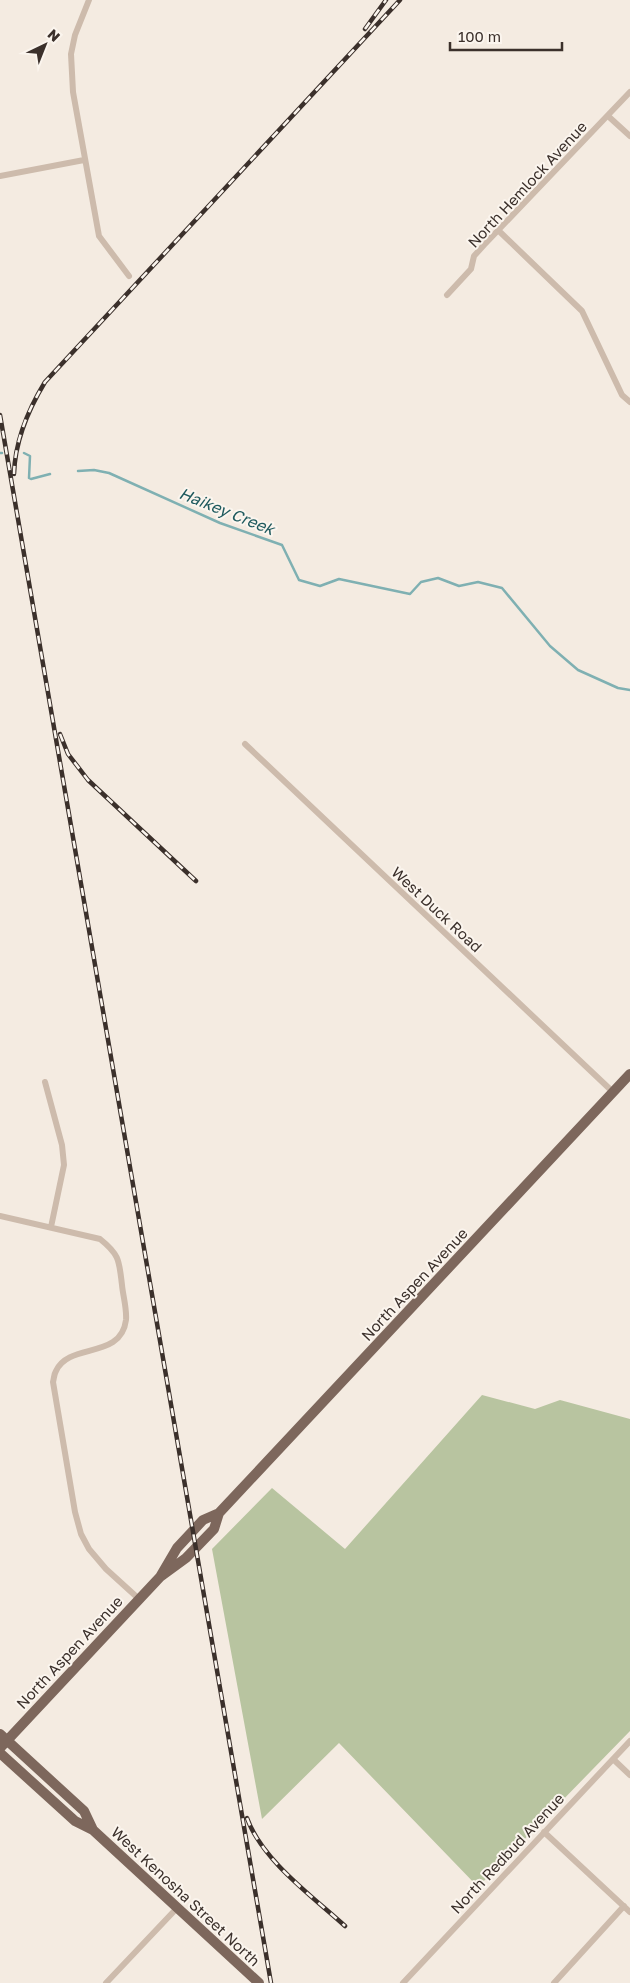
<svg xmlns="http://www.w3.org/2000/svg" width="630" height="1983" viewBox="0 0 630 1983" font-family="'Golos Text',sans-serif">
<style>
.green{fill:#b8c4a0}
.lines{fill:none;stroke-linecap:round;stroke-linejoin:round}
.stream{stroke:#7fb0b2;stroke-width:2.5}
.street{stroke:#cdbbac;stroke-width:6}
.primary{stroke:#7d675c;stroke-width:10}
.rail-casing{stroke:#3b302b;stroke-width:4.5}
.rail{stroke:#fbf5ee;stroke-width:2.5;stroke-dasharray:8;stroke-linecap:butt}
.labels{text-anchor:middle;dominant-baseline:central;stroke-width:4;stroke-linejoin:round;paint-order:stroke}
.street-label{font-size:15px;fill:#3b302b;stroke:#fbf5ee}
.water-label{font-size:16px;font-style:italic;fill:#1f5a5e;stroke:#fbf5ee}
</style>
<rect width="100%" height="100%" fill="#f4ebe1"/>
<path class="green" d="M482 1395 535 1409 560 1400 630 1419V1731L478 1887 339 1743 262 1819 212 1549 272 1488 345 1549Z"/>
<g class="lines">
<path class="stream" d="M0 453H2
M24 453 30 456 29 478 31 479 50 474
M78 471 94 470 109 473 220 523 282 545 299 580 320 586 339 579 410 594 421 582 438 578 459 586 478 582 502 588 550 646 578 670 618 688 630 690"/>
<path class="street" d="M89 0 75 35 71 54 73 92 99 236 129 276
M608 116 630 136
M0 176 84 160
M499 231 582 311 622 395 630 402
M447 295 471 269 474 256 484 245 630 92
M245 744 613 1092
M45 1082 62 1145 64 1165 51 1227
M0 1216 100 1239C120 1255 119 1261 122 1285 123 1296 127 1309 126 1320 121 1360 69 1342 56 1371 54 1374 54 1379 53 1382L75 1512 81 1534 89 1549 106 1569 139 1599
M613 1759 630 1775
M544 1832 630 1912
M106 1983 177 1908
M403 1983 630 1741
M554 1983 624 1906"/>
<path class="primary" d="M160 1577 177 1548 203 1520 219 1513 630 1074
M0 1734 84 1811 93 1830
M0 1748 160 1577 186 1558 214 1529 219 1513
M0 1753 75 1821 93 1830 259 1983"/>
<defs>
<path id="rail" d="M365 29 386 0
M0 415 271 1983
M14 474C15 440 28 410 45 382L400 0
M60 734 68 754 88 780 196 881
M247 1818C262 1860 312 1896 345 1926"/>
</defs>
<use href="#rail" class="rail-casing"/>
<use href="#rail" class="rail"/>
</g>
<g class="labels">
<g class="street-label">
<text transform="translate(527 184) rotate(-47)">North Hemlock Avenue</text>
<text transform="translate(437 909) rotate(43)">West Duck Road</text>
<text transform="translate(414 1284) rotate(-47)">North Aspen Avenue</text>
<text transform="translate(69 1652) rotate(-47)">North Aspen Avenue</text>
<text transform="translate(507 1853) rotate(-47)">North Redbud Avenue</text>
<text transform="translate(186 1896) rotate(43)">West Kenosha Street North</text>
</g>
<g class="water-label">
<text transform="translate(227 511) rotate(22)">Haikey Creek</text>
</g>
</g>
<g transform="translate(45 45) rotate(43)" stroke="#fbf5ee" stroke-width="4" paint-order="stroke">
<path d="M0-4L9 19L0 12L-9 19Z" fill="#3b302b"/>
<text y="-8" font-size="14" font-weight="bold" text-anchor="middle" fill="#3b302b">N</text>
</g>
<path d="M450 42v8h112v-8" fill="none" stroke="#3b302b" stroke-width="2.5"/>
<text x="458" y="42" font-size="15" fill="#3b302b" stroke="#fbf5ee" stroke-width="4" paint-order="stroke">100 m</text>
</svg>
